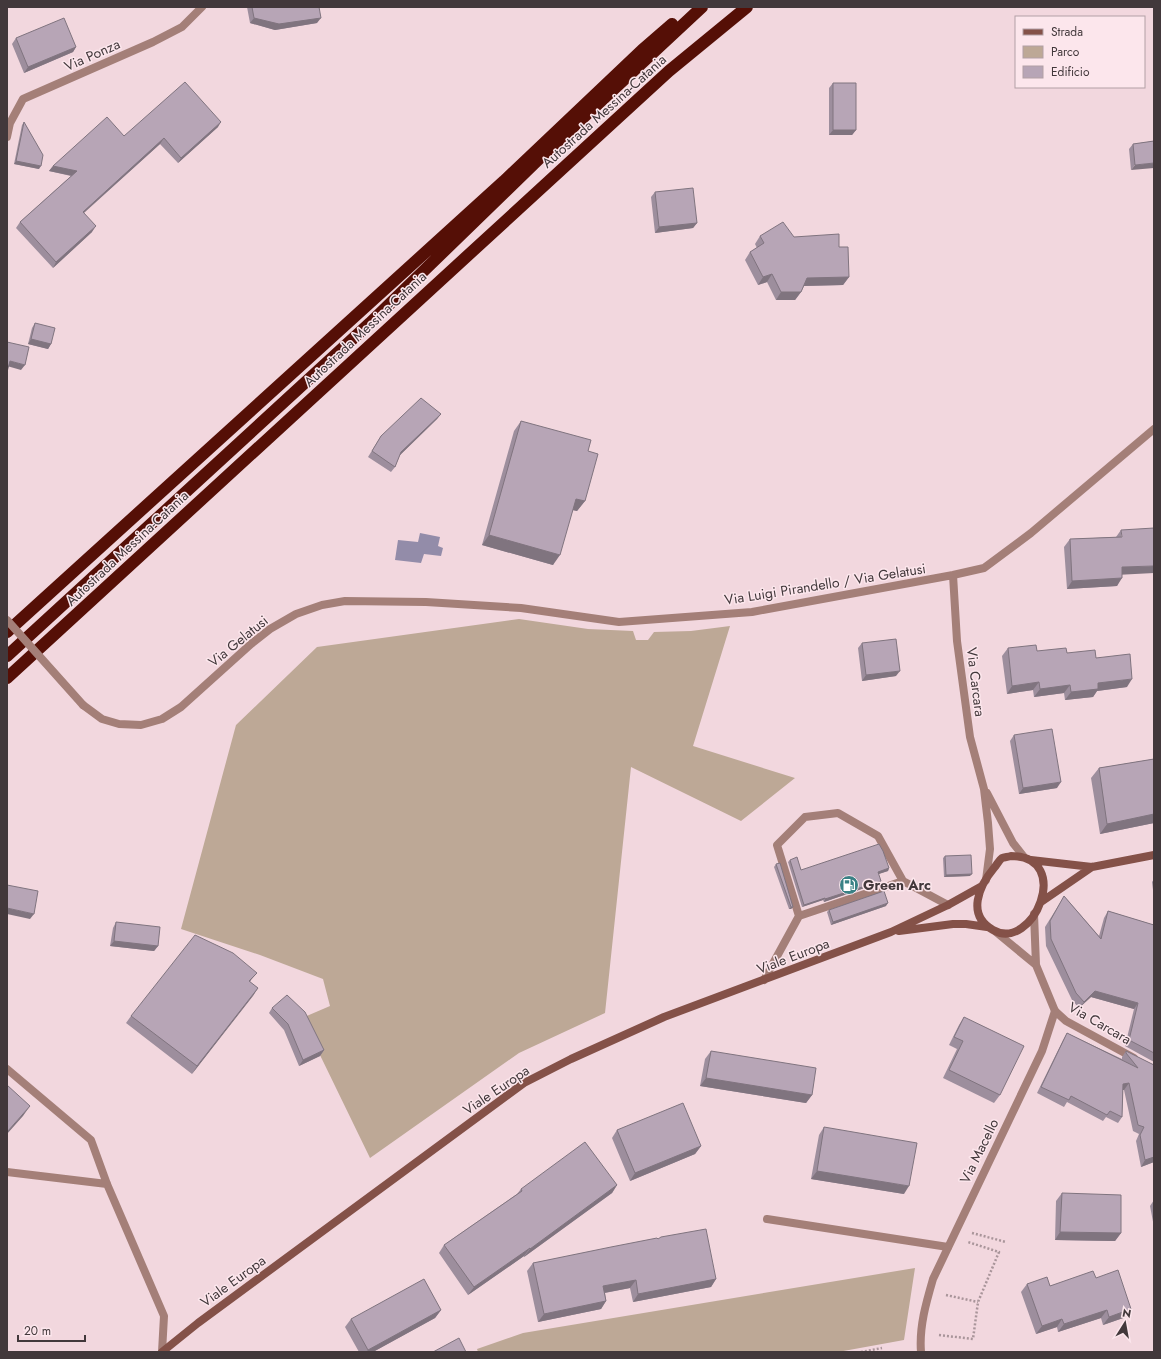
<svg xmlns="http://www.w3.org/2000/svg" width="1161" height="1359" viewBox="0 0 1161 1359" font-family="Jost,sans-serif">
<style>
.green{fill:#bda896}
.water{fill:#938ca9}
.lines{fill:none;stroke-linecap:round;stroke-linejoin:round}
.path{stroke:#a9959a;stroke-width:2.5;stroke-dasharray:2 2;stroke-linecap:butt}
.service{stroke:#a47f78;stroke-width:8}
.minor{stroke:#a47f78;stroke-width:8}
.tertiary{stroke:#a47f78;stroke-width:8}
.secondary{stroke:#845148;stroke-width:8}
.motorway{stroke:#550f06;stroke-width:12}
.minor-bridge{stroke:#a47f78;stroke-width:8}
.wall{fill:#9d8e9d}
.shaded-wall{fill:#80747f}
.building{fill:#b7a5b6;stroke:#80747f}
.labels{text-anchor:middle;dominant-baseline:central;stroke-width:3;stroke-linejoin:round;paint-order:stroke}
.street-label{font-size:14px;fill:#42383b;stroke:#fce6ec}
.poi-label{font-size:14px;font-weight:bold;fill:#42383b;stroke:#fce6ec;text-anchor:start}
</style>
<rect width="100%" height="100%" fill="#f2d7de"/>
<path class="green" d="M519 619 588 629 633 631 636 640H648L654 632 691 631 730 626 693 746 795 778 741 821 631 767 605 1013 519 1053 370 1158 302 1018 330 1006 323 979 260 955 181 929 236 725 317 647Z
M915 1268 904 1340 838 1352H478L477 1349 523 1333Z"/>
<path class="water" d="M420 533 440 537 438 546 443 548 441 556 424 554 421 563 395 560 398 540 418 542Z"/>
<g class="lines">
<path class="path" d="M972 1233 1006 1242
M946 1295 978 1302
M939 1335 973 1339 978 1302 999 1252 968 1242
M861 1352 882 1348"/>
<path class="service" d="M799 916 777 845 805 817 838 813 878 836 903 881
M764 980 799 916 903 881 948 905
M7 1069 91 1140 107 1184 164 1316 162 1352
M7 1172 107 1184"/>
<path class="minor" d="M7 137 10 123 23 99 153 42 182 27 202 7
M953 575 957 641 970 737 984 789 988 823 990 849 986 880
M83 705 102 719 119 724 141 725 162 719 181 707 251 644 270 629 296 614 322 605 345 601 426 602 521 608 619 622 752 612 953 575 984 568 1031 533 1154 429
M987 793 1013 843 1024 857
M1055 1011 1066 1021 1134 1058
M767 1219 948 1247"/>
<path class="tertiary" d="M996 932 1036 965
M921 1352C919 1327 926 1303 933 1279L1042 1051 1055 1011 1036 965 1034 914"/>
<path class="secondary" d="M1011 856C1074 856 1033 953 993 930 966 915 979 886 994 868 997 865 999 860 1002 858 1004 857 1008 857 1011 856Z
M1031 860 1092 867 1154 855
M1041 902 1092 867
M899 931 953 924H966L987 927
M162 1352 198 1323 524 1083 571 1059 664 1017 891 932 948 905 982 886"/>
<path class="motorway" d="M7 632 504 181 642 50 672 24
M7 656 370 323 540 158 702 7
M7 678 669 71 747 7"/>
<path class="minor-bridge" d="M7 620 83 705"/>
</g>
<path class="wall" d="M247 7H319L317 23 275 30 250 23Z
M16 38 76 47 73 52 24 73 12 44Z
M833 83 856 130 852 135H829V88Z
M24 122 39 169 14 164 22 125Z
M218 127 178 163 160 144 84 213 92 232 53 268 16 228 20 222 71 176 49 171 53 166 124 136Z
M1154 141 1131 170 1129 149 1133 144Z
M655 192 697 223 693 228 655 233 651 197Z
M760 236 794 237 839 247 849 277 843 285 804 286 801 292 795 300H776L767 282 758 285 745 260 750 252 757 248 755 244Z
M35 323 51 344 48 349 28 344 32 328Z
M441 414 437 419 400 455 395 467 391 472 368 457 381 436Z
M521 421 588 451 585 501 577 511 573 510 553 565 482 545 514 431Z
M1121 530 1122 575 1117 586 1067 589 1064 547 1070 539 1116 537Z
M862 643 896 676 862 681 858 648Z
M1008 648 1037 651 1067 653 1096 658 1127 687 1097 691 1093 697 1065 700 1064 693 1034 697 1033 690 1007 694 1002 656Z
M1014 735 1057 788 1019 794 1010 741Z
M1154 759V823L1100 834 1091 778 1099 768Z
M945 856 970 876 944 877 943 858Z
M790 860 801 870 889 868 888 871 878 874 879 883 824 902 823 900 802 907 788 862Z
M776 864 793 907 791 909H789L774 867Z
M1154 879V898L1152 882Z
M1064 896 1099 936 1104 918 1108 911 1154 925V1062L1125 1046 1134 1009 1091 997 1079 1008 1072 1000 1046 946 1045 927 1060 903Z
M886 906 831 925 827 912 829 910Z
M116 922 158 946 154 951 110 946 113 928Z
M251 980 250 982 258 988 192 1074 126 1023 131 1016Z
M272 1008 324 1050 320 1056 299 1066 284 1030 269 1013Z
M964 1017 1000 1095 994 1103 943 1078 957 1049 949 1045 959 1025Z
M1067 1033 1122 1059V1057L1126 1051 1154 1065V1162L1141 1167 1136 1141 1139 1134 1133 1131 1124 1090H1123L1122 1117 1118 1123 1106 1117 1103 1121 1067 1102 1064 1107 1037 1093 1063 1040Z
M711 1051 812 1095 806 1103 700 1086 705 1059Z
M824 1127 904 1194 811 1179 819 1135Z
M617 1130 701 1146 695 1154 630 1181 612 1138Z
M617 1185 612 1193 524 1257V1256L468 1295 439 1253 444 1245 517 1194 521 1189Z
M1062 1193 1121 1233 1115 1241 1055 1240 1056 1201Z
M1154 1200V1227L1150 1206Z
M658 1239 716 1279 711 1287 633 1302 630 1288 605 1293 606 1301 601 1309 538 1322 527 1271 533 1263Z
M1096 1278 1131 1309 1126 1317 1103 1325 1101 1318 1058 1332 1057 1327 1036 1334 1021 1292 1027 1284 1050 1286Z
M441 1310 435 1318 373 1352H359L345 1327 351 1319Z"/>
<path class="shaded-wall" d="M254 18H321L317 23 275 30 250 23Z
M76 47 73 52 24 73 28 67Z
M221 122 218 127 178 163 181 158Z
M833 130H856L852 135H829Z
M164 138 160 144 79 217 83 212Z
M16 161 41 166 39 169 14 164Z
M1154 163V168L1131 170 1135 165Z
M53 166 77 171 73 176 49 171Z
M697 223 693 228 655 233 659 227Z
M96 226 92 232 53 268 56 262Z
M772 274 767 282 758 285 763 277Z
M849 277 843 285 802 286 807 278Z
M781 292H801L795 300H776Z
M31 339 51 344 48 349 28 344Z
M10 361 25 365 21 370 7 366Z
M441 414 437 419 397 458 401 452Z
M576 499 585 501 577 511 568 509Z
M489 535 560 555 553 565 482 545Z
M1154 566V573L1116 575 1122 567Z
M1122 578 1117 586 1067 589 1072 581Z
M900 671 896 676 862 681 866 675Z
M1132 679 1127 687 1097 691 1093 697 1065 700 1071 692 1098 683Z
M1039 682 1033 690 1007 694 1012 686Z
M1070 685 1064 693 1034 697 1040 689Z
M1061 782 1057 788 1019 794 1023 788Z
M1154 814V823L1100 834 1107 824Z
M889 868 888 871 876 875 878 872Z
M972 874 970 876 944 877 946 875Z
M881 881 879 883 824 902 825 899Z
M825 898 823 900 802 907 804 905Z
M888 903 886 906 831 925 833 922Z
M791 907H793L791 909H789Z
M7 908 34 914 30 919 7 914Z
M114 941 158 946 154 951 110 946Z
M257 973 251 980 244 989 249 981Z
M258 988 253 996 192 1074 197 1066Z
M1095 991 1138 1003 1134 1009 1091 997 1079 1008 1084 1002Z
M324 1050 320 1056 299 1066 303 1060Z
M706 1078 812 1095 806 1103 700 1086Z
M1129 1083 1124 1090H1118L1123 1084Z
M30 1106 23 1116 7 1134V1132Z
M701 1146 695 1154 630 1181 635 1173Z
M1154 1157V1162L1141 1167 1145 1160Z
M817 1171 909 1186 904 1194 811 1179Z
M617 1185 612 1193 524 1257 530 1249Z
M1060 1232 1121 1233 1115 1241 1055 1240Z
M530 1248 524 1256 468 1295 474 1287Z
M716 1279 711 1287 633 1302 638 1294Z
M636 1280 630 1288 598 1294 603 1286Z
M606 1301 601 1309 538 1322 544 1314Z
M1131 1309 1126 1317 1103 1325 1109 1317Z
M441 1310 435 1318 373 1352H366L368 1350Z
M1107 1310 1101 1318 1058 1332 1064 1324Z
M1062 1319 1057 1327 1036 1334 1042 1326Z"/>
<path class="building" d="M252 7H319L321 18 279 24 254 18Z
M64 18 76 47 28 67 16 38Z
M185 82 221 122 181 158 164 138 83 212 96 226 56 262 20 222 77 171 53 166 107 117 124 136Z
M833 83H856V130H833Z
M24 122 43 155 41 166 16 161Z
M1154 141V163L1135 165 1133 144Z
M693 188 697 223 659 227 655 192Z
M783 222 794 237 839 234V247H848L849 277 807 278 801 292H781L772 274 763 277 750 252 764 243 760 236Z
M35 323 55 328 51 344 31 339Z
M7 342 29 347 25 365 10 361 7 372Z
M421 398 441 414 401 452 395 467 372 451 381 436Z
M521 421 591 440 588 451 598 454 585 501 576 499 560 555 489 535Z
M1154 528V566L1122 567V578L1072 581 1070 539 1122 537 1121 530Z
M896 639 900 671 866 675 862 643Z
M1036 645 1037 651 1066 648 1067 653 1095 650 1096 658 1130 654 1132 679 1098 683V689L1071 692 1070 685 1040 689 1039 682 1012 686 1008 648Z
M1052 729 1061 782 1023 788 1014 735Z
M1154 759V814L1107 824 1099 768Z
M879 844 883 851 889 868 878 872 881 881 825 899V898L804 905 790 860 797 857 801 870Z
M971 855 972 874 946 875 945 856Z
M780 863 793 907H791L776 864Z
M7 885 38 891 34 914 7 908Z
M884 891 888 903 833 922 829 910Z
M1064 896 1101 939 1108 911 1154 925V1053L1129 1040 1138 1003 1095 991 1084 1002 1076 993 1051 939 1050 921Z
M116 922 160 927 158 946 114 941Z
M195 935 233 953 257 973 249 981 258 988 197 1066 131 1016Z
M287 995 305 1012 324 1050 303 1060 288 1024 272 1008Z
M964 1017 1024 1046 1000 1095 949 1070 963 1041 954 1037Z
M1067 1033 1138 1068 1126 1053V1051L1154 1065V1157L1145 1160 1140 1135 1144 1127 1138 1125 1129 1083 1123 1084 1122 1117 1110 1111 1107 1115 1071 1096 1069 1100 1041 1087Z
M711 1051 816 1068 812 1095 706 1078Z
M7 1085 30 1106 7 1132Z
M683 1103 701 1146 635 1173 617 1130Z
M824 1127 917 1143 909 1186 817 1171Z
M585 1142 617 1185 530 1249V1248L474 1287 444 1245 522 1191 521 1189Z
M1062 1193 1121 1195V1233L1060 1232Z
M706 1229 716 1279 638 1294 636 1280 603 1286 606 1301 544 1314 533 1263 611 1247 657 1238 658 1239 661 1237Z
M1118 1270 1131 1309 1109 1317 1107 1310 1064 1324 1062 1319 1042 1326 1027 1284 1047 1277 1050 1286 1093 1271 1096 1278Z
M424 1279 441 1310 368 1350 351 1319Z
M459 1338 466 1352H433Z"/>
<defs>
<symbol id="fuel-disc" viewBox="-11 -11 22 22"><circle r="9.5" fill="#398185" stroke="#fce6ec"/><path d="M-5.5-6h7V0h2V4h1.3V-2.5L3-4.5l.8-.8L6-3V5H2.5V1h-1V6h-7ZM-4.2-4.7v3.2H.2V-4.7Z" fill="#fff"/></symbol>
</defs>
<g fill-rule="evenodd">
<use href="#fuel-disc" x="838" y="874" width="22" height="22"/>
</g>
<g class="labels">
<g class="street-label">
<text transform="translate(92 55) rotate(-24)">Via Ponza</text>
<text transform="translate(604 111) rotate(-42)">Autostrada Messina-Catania</text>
<text transform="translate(365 329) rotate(-43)">Autostrada Messina-Catania</text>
<text transform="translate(127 548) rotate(-43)">Autostrada Messina-Catania</text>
<text transform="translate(825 584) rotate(-9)">Via Luigi Pirandello / Via Gelatusi</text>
<text transform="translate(238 641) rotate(-39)">Via Gelatusi</text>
<text transform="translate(976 682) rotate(83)">Via Carcara</text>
<text transform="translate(793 956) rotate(-21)">Viale Europa</text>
<text transform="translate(1100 1023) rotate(30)">Via Carcara</text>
<text transform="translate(496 1090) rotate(-34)">Viale Europa</text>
<text transform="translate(979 1151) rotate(-64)">Via Macello</text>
<text transform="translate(233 1281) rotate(-36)">Viale Europa</text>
</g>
<g class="poi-label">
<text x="863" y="885">Green Arc</text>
</g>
</g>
<rect width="1161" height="1359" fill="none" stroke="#42383b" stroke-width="16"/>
<rect x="1015" y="16" width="130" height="72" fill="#fce6ec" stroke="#b2a0a5"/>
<rect x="1023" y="29" width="20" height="6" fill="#845148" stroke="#b2a0a5"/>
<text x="1051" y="36" font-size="12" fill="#42383b">Strada</text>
<rect x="1023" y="46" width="20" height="12" fill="#bda896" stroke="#b2a0a5"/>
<text x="1051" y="56" font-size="12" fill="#42383b">Parco</text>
<rect x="1023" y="66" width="20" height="12" fill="#b7a5b6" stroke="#b2a0a5"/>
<text x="1051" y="76" font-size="12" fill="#42383b">Edificio</text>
<g transform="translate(1125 1323) rotate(11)" stroke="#fce6ec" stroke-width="3" paint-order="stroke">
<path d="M0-3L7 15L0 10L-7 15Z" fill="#42383b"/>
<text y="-6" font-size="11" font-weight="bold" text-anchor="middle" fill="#42383b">N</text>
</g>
<path d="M18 1335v6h67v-6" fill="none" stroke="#42383b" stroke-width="2"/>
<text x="24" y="1335" font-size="12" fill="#42383b" stroke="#fce6ec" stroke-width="3" paint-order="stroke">20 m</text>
</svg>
